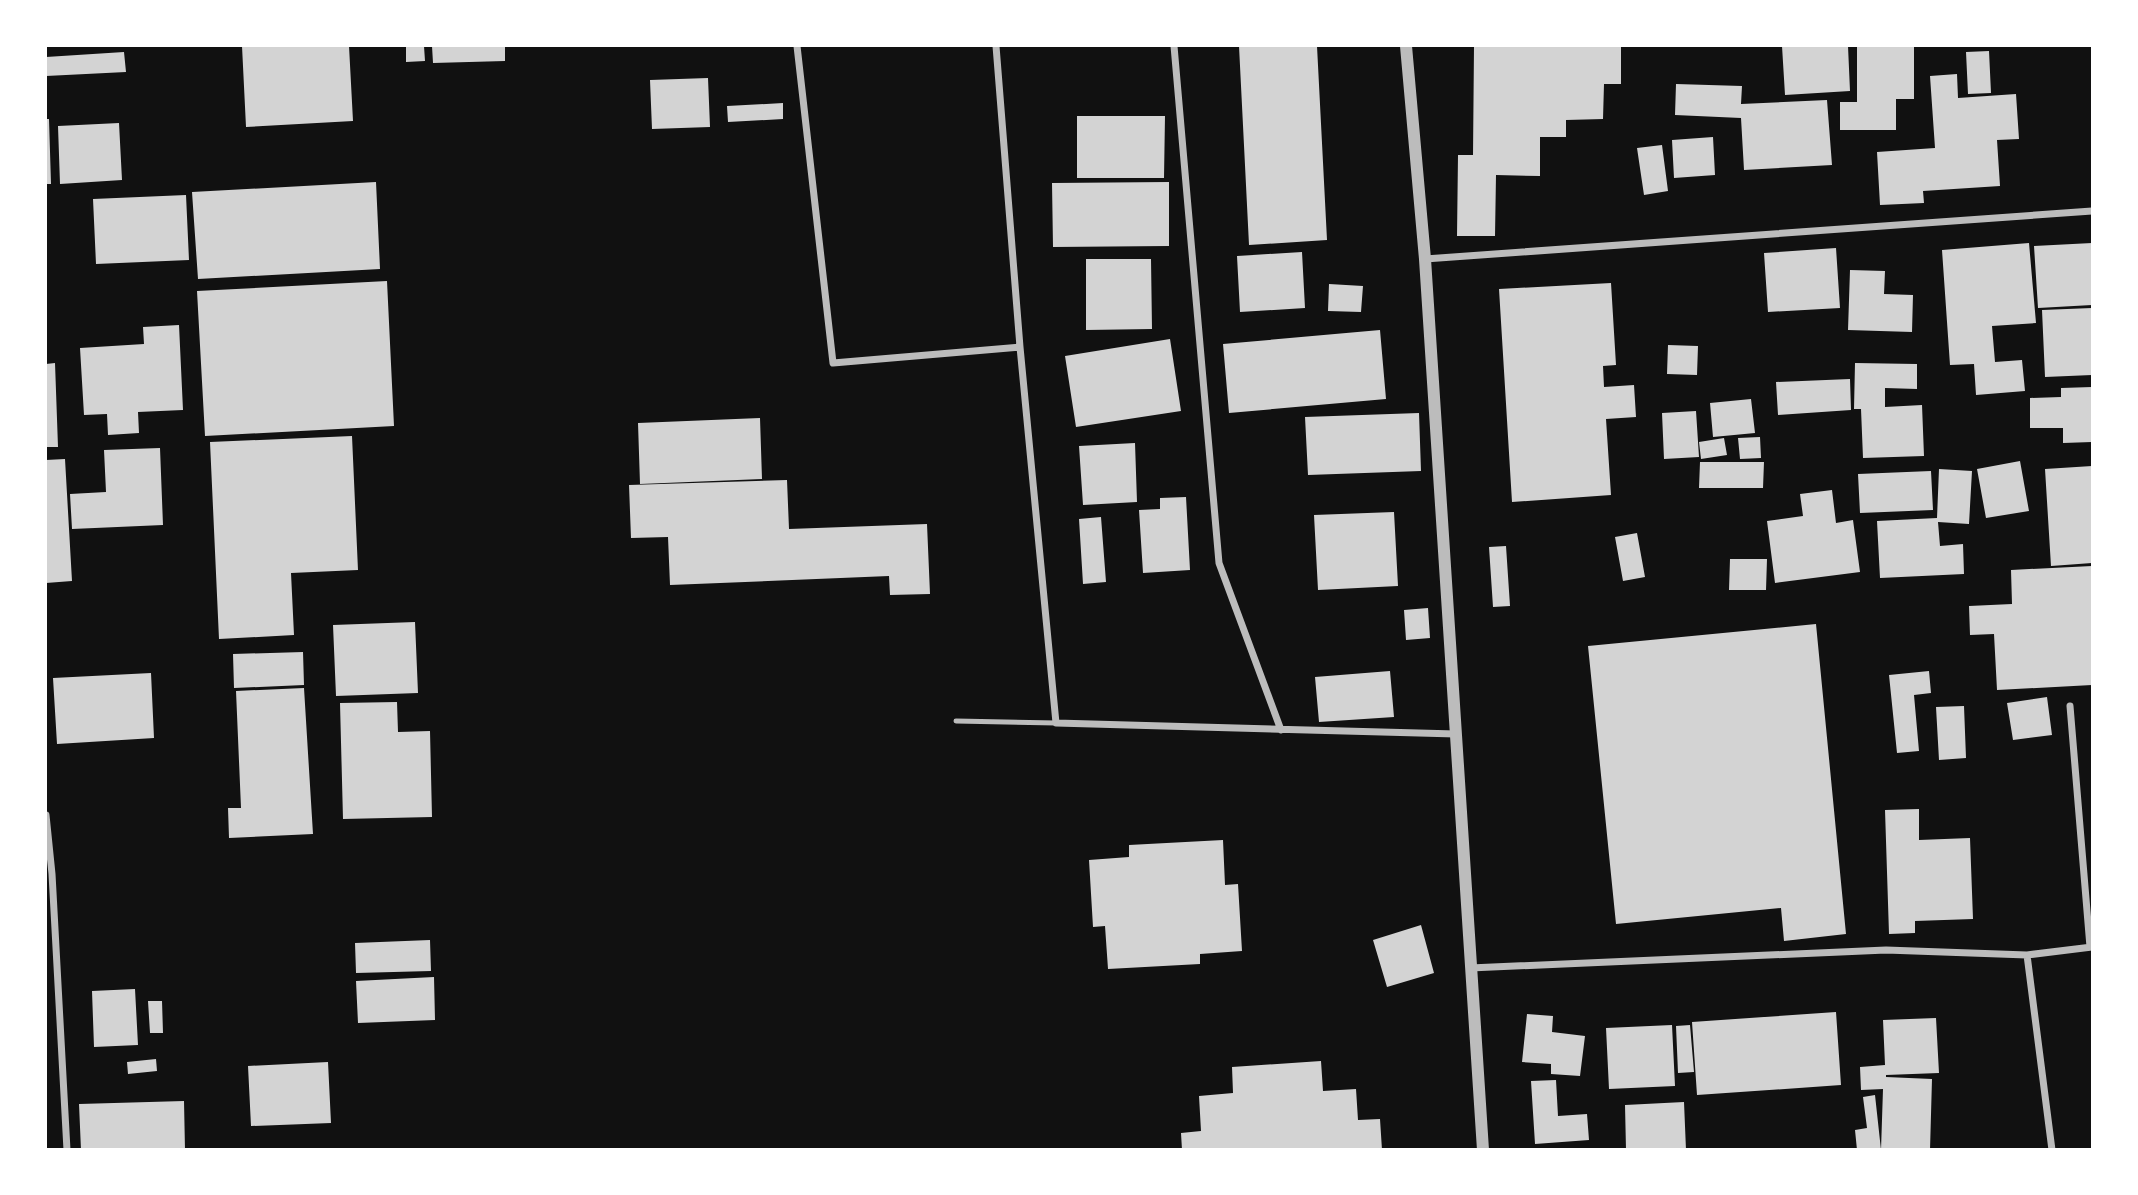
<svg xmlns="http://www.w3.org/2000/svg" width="2138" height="1195" viewBox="0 0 2138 1195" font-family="'PT Sans Narrow',sans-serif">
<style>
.building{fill:#d3d3d3}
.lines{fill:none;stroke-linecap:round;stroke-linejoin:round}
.service{stroke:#bcbcbc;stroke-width:5}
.minor{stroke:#bcbcbc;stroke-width:7}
.tertiary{stroke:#bcbcbc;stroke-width:12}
</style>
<rect width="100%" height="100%" fill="#111"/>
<path class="building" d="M242 46H349L353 121 246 127Z
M406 46H424L425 61 406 62Z
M432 46H505V61L433 63Z
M1239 46H1317L1327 240 1249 245Z
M1474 46H1621V84H1604L1603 119 1566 120V137H1540V176L1496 175 1495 236H1457L1458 155H1473Z
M1782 46H1848L1850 91 1785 95Z
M1857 46H1914V99H1896V130H1840V102H1857Z
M1989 51 1991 93 1968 94 1966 52Z
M124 52 126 72 46 76V57Z
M1957 74 1958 98 2016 94 2019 139 1997 140 2000 186 1923 191 1924 203 1880 205 1877 152 1935 148 1930 76Z
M708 78 710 127 652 129 650 80Z
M1676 84 1742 86 1741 104 1827 100 1832 165 1744 170 1741 118 1675 115Z
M783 103V119L728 122 727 106Z
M1077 116H1165L1164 178H1077Z
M46 119H49L51 184H46Z
M119 123 122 180 60 184 58 126Z
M1713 137 1715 175 1674 178 1672 140Z
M1662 145 1668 191 1644 195 1637 148Z
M376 182 380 269 198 279 192 192Z
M1169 182V246L1053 247 1052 183Z
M186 195 189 260 96 264 93 199Z
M2029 243 2036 323 1992 326 1995 362 2022 360 2025 391 1976 395 1974 364 1950 365 1942 250Z
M2092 243V305L2038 308 2034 246Z
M1836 248 1840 308 1768 312 1764 253Z
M1302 252 1305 308 1240 312 1237 256Z
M1086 259H1151L1152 329 1086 330Z
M1850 270 1885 271 1884 294 1913 295 1912 332 1848 330Z
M387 281 394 426 205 436 197 291Z
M1611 283 1616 365 1603 366 1604 387 1634 385 1636 417 1606 419 1611 495 1512 502 1499 289Z
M1329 284 1363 286 1361 312 1328 311Z
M2092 308V375L2045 377 2042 310Z
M179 325 183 410 138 412 139 433 108 435 107 414 84 415 80 348 144 344 143 327Z
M1380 330 1386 399 1229 413 1223 344Z
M1170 339 1181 411 1076 427 1065 356Z
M1668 345 1698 346 1697 375 1667 374Z
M55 363 58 447H46V364Z
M1855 363 1917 364V389L1885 388V407L1922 405 1924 456 1863 458 1861 409H1854Z
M1850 379 1851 410 1778 415 1776 382Z
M2092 387V442L2063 443V428H2030V398L2061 397V388Z
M1751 399 1755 433 1713 437 1710 403Z
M1696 411 1699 457 1664 459 1662 413Z
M1419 413 1421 471 1308 475 1305 417Z
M760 418 762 479 640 484 638 423Z
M352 436 358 570 291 573 294 635 219 639 210 442Z
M1760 437 1761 458 1740 459 1738 438Z
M1724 438 1727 455 1701 459 1699 442Z
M1135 443 1137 502 1083 505 1079 446Z
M160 448 163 525 72 529 70 494 106 492 104 450Z
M65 459 72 581 46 583V460Z
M2020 461 2029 511 1986 518 1977 469Z
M1700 462H1764L1763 488H1699Z
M2092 466V563L2051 566 2045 469Z
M1939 469 1972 471 1969 524 1938 522 1940 546 1963 544 1964 574 1880 578 1877 521 1937 518Z
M1931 471 1933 510 1860 513 1858 474Z
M787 480 789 529 927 524 930 594 890 595 889 576 670 585 668 537 631 538 629 485Z
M1832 490 1836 523 1853 520 1860 572 1775 583 1767 521 1803 516 1800 494Z
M1186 497 1190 570 1143 573 1139 510 1160 509V498Z
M1394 512 1398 586 1318 590 1314 515Z
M1101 517 1106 582 1083 584 1079 519Z
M1637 533 1645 577 1623 581 1615 537Z
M1506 546 1510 606 1493 607 1489 547Z
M1730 559H1767L1766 590H1729Z
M2092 566V685L1997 690 1994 634 1970 635 1969 606 2012 604 2011 570Z
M1428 608 1430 638 1406 640 1404 610Z
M415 622 418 693 336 696 333 625Z
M1816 624 1846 934 1784 941 1781 908 1616 924 1588 646Z
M303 652 304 685 234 688 233 654Z
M1390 671 1394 717 1319 722 1315 677Z
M1929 671 1931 693 1914 695 1919 751 1897 753 1889 675Z
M151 673 154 738 57 744 53 678Z
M304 688 313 834 229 838 228 808H241L236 691Z
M2047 697 2052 735 2013 740 2007 703Z
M397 702 398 732 430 731 432 817 343 819 340 703Z
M1964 706 1966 758 1939 760 1936 707Z
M1919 809V840L1970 838 1973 919 1915 921V933L1889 934 1885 810Z
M1223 840 1225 885 1238 884 1242 951 1200 954V964L1108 969 1105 926 1093 927 1089 860 1129 857V845Z
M1421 925 1434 973 1387 987 1373 940Z
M430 940 431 971 356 973 355 943Z
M434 977 435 1020 358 1023 356 981Z
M135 989 138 1045 94 1047 92 991Z
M148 1001H162L163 1033H150Z
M1836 1012 1841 1085 1697 1095 1692 1022Z
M1527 1014 1553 1016 1552 1032 1585 1036 1580 1076 1551 1074V1064L1522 1062Z
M1936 1018 1939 1073 1886 1075V1077L1932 1079 1930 1150H1881L1883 1089 1861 1090 1860 1067 1885 1065 1883 1020Z
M1672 1025 1675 1086 1609 1089 1606 1028Z
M1690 1025 1694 1072 1678 1073 1676 1026Z
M156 1059 157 1071 128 1074 127 1062Z
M1321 1061 1323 1091 1356 1089 1358 1120 1380 1119 1382 1150H1182L1181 1133 1201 1131 1199 1096 1233 1093 1232 1067Z
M328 1062 331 1123 251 1126 248 1066Z
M1556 1080 1558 1116 1587 1114 1589 1140 1535 1144 1531 1081Z
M1875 1095 1881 1150H1857L1855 1130 1867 1128 1863 1097Z
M184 1101 185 1150H81L79 1104Z
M1684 1102 1686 1150H1626L1625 1105Z"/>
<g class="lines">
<path class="service" d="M956 721 1056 723"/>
<path class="minor" d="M797 46 833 363 1020 347
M996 46 1020 347 1056 723 1456 734
M1174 46 1219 563 1281 730
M1425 259 2092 211
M2070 706 2090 947
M46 815 52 874 67 1150
M2027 955 2052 1150
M1470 968 1886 950 2027 955 2092 947"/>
<path class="tertiary" d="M1406 46 1425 259 1483 1150"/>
</g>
<rect width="2138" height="1195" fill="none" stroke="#ffffff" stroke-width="94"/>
</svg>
